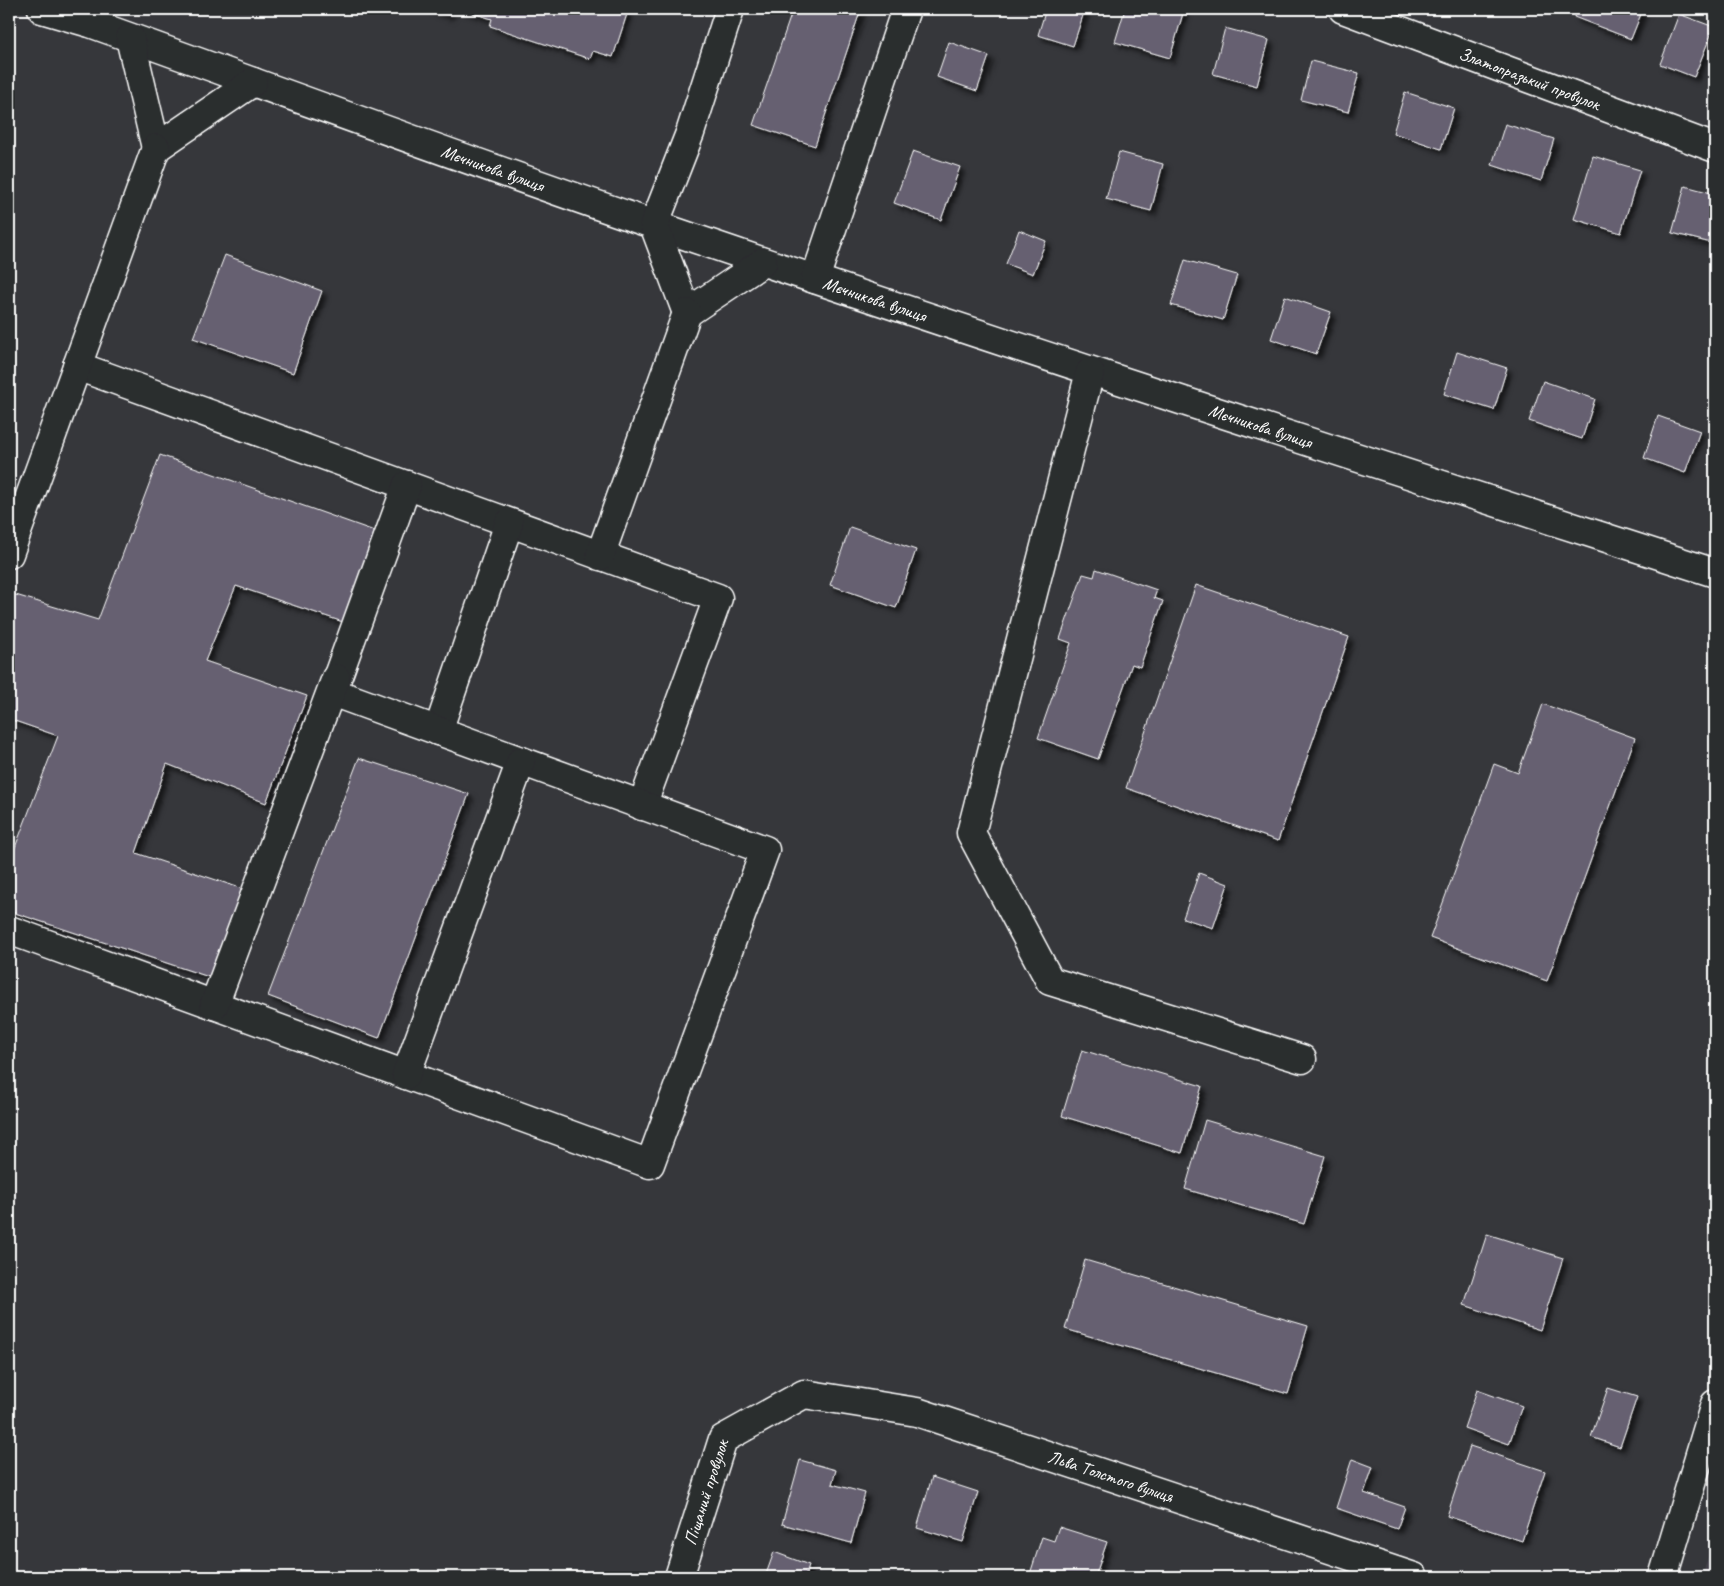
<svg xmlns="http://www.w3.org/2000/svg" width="1724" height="1586" viewBox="0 0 1724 1586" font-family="Caveat,sans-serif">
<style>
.built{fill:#44434b}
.building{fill:#666071;stroke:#fff;filter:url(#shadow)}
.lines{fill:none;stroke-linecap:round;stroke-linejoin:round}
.minor-casing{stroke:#fff;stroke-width:31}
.minor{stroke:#2a2d2e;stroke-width:28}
.labels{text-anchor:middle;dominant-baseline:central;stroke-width:5;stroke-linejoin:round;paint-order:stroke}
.street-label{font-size:18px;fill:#fff;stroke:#2a2d2e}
</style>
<defs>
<filter id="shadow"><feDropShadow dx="4.5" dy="4.5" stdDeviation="2.5" flood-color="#0009"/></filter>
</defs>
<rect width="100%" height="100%" fill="#36373b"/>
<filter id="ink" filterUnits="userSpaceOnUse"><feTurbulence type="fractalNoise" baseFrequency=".02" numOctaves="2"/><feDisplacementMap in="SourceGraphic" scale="10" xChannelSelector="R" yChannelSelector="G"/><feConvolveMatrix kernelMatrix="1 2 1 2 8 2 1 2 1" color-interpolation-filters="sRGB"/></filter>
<g filter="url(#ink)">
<path class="built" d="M1715 1535V1577H1702Z"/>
<path class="building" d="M429 9H451L449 15Z
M460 9H620L628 11 613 57 593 51 590 59 490 26 492 19Z
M793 9H861L815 146 753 125Z
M1046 9H1085L1073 46 1038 35Z
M1125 9H1179L1184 10 1170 58 1115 42Z
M1577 9H1643L1631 39 1574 17Z
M1679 14 1714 27 1694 77 1660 64Z
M1225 28 1269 40 1257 86 1213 74Z
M949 42 989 56 977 91 937 77Z
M1311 61 1359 73 1348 112 1301 100Z
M1405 92 1454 108 1441 149 1393 133Z
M1505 124 1554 139 1541 181 1492 165Z
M913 151 960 167 941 220 894 203Z
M1119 152 1163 164 1151 211 1106 199Z
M1593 156 1640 170 1621 233 1574 219Z
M1685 186 1715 194V244L1672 233Z
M1019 230 1046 241 1033 274 1006 264Z
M225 255 322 291 293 373 193 338Z
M1185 260 1237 275 1223 320 1171 305Z
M1285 296 1331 312 1316 354 1271 339Z
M1457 352 1507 368 1494 410 1444 394Z
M1543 381 1595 399 1582 439 1529 421Z
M1658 416 1700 431 1685 473 1644 458Z
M160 455 380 533 346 623 236 586 205 661 307 696 266 803 167 764 136 853 243 889 209 977 9 911V863L58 736 9 719V593L98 620Z
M850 527 916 550 896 608 830 585Z
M1096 569 1157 590 1154 598 1163 601 1140 667 1132 664 1098 759 1038 738 1071 643 1060 639 1083 574 1094 577Z
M1196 585 1349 637 1278 841 1126 788Z
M1543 704 1635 738 1547 981 1430 938 1494 764 1518 773Z
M359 758 469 794 379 1038 268 996Z
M1199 873 1228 884 1213 928 1183 918Z
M1082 1050 1202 1086 1182 1153 1062 1116Z
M1205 1120 1325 1156 1304 1224 1185 1189Z
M1487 1234 1563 1258 1540 1330 1464 1305Z
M1085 1260 1308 1326 1288 1394 1065 1329Z
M1608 1388 1637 1397 1620 1447 1591 1437Z
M1477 1390 1522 1406 1509 1444 1464 1428Z
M1470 1446 1545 1471 1522 1541 1447 1516Z
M1352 1459 1373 1467 1364 1493 1405 1507 1397 1529 1336 1508Z
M800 1460 836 1470 832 1484 865 1493 851 1543 782 1524Z
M932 1477 978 1492 963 1542 917 1528Z
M1059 1527 1107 1542 1095 1577H1029L1042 1537 1054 1541Z
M774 1552 809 1565 805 1577H765Z"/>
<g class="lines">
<defs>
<g id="minor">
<path id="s1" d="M42 9 90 23C279 91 468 161 658 226 1009 346 1362 459 1715 573"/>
<path d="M730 9 690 133 654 225 687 313 763 262"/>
<path id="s2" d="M1343 9 1715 148"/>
<path d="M130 38 156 148 253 82"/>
<path d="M815 279 906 9"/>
<path d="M77 366 718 598 642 806"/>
<path d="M1090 372 971 833 1050 981 1302 1059"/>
<path d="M9 554 156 148"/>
<path d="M600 556 687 313"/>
<path d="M438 731 509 523"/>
<path d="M9 930 650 1164 765 850 332 692 407 485"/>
<path d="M214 1005 336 678"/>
<path d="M406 1075 521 761"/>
<path id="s3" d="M679 1577 723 1439 804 1394 917 1412 1414 1577"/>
<path d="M1663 1577 1715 1404"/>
</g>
</defs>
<use href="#minor" class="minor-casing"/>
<use href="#minor" class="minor"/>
</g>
</g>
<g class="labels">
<g class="street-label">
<text stroke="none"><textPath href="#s2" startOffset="199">Златопразький провулок</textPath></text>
<text stroke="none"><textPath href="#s1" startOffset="478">Мєчникова вулиця</textPath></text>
<text stroke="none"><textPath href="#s1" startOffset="882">Мєчникова вулиця</textPath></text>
<text stroke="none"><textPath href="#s1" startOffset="1288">Мєчникова вулиця</textPath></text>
<text stroke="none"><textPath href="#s3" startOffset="556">Льва Толстого вулиця</textPath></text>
<text stroke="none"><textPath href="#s3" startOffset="89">Піщаний провулок</textPath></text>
</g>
</g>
<rect width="1724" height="1586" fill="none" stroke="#2a2d2e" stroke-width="30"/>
<rect x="15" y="15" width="1694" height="1556" fill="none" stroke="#fff" stroke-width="2" filter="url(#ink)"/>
</svg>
